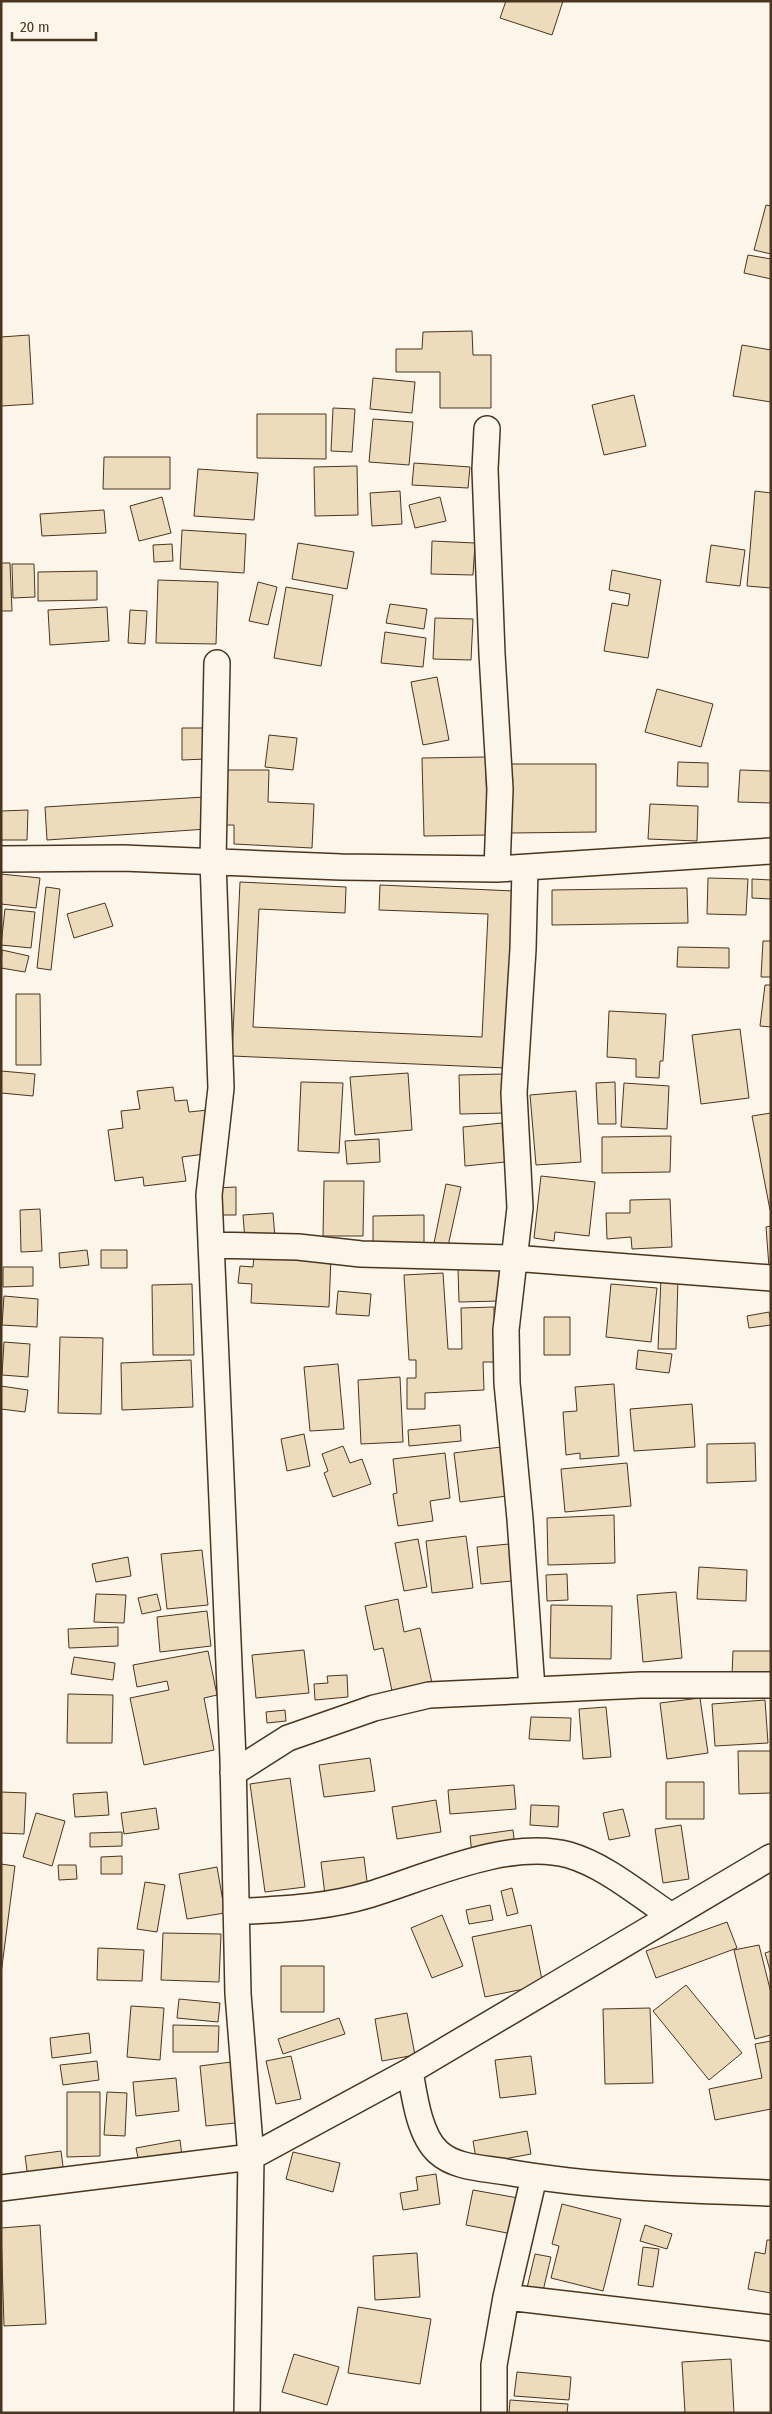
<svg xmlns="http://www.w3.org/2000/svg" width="772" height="2414" viewBox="0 0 772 2414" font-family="'Fira Sans Condensed',sans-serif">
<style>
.building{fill:#ecdcbc;stroke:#4a3520}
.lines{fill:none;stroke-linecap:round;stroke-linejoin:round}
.street-casing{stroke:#4a3520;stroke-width:28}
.street{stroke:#fbf6e9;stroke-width:25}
</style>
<rect width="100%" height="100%" fill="#fbf6e9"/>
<path class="building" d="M506 1H563L552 35 500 18Z
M766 205 771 206V254L754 250Z
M748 255 771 259V279L744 273Z
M472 331 473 355H491V408H440V372H396V349H422L423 332Z
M29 335 33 404 1 406V337Z
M742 345 771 350V402L733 396Z
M373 378 415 382 412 413 370 409Z
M634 395 646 446 604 455 592 405Z
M333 408 355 409 352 452 331 451Z
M257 414H326V459L257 458Z
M373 419 413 422 409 465 369 462Z
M104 457H170V489H103Z
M414 463 470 467 468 488 412 485Z
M357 466 358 515 315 516 314 467Z
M198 469 258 473 254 520 194 516Z
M400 491 402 524 372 526 370 493Z
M755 491 771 493V588L747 586Z
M162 497 171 533 139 541 130 506Z
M440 497 446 521 415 528 409 505Z
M104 510 106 533 42 536 40 514Z
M182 530 246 534 244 573 180 569Z
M432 541 475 543 473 575 431 574Z
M298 543 354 552 347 589 292 579Z
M172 544 173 561 154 562 153 545Z
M711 545 745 550 740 586 706 582Z
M1 563H10L12 611H1Z
M12 564H34L35 597 13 598Z
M612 570 661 580 648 658 604 651 612 603 628 606 630 594 609 590Z
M97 571V600L38 601V572Z
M158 580 218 582 216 644 156 643Z
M258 582 277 587 268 625 249 621Z
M286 587 333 595 321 666 274 658Z
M390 604 427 609 424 629 386 623Z
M107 607 109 641 50 645 48 610Z
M130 610 147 611 145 644 128 643Z
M435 618 473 619 471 660 433 659Z
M385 632 426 638 423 667 381 663Z
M437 677 449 740 423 745 411 682Z
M657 689 713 704 701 747 645 732Z
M182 728H206V759L182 760Z
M269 735 297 738 293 770 265 767Z
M486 757 487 835 424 836 422 758Z
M678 762 708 763V787L677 786Z
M510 764H596V832L510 833Z
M221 770H269L268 802 314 804 312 848 234 844V825H221Z
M740 770 771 771V803L738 802Z
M204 797 207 829 47 840 45 807Z
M650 804 698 806 697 841 648 839Z
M28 810 27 840H1V811Z
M1 874 40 878 36 908 1 904Z
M708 878 748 879 746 915 707 914Z
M752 879 771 880V899L752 898Z
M240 882 346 887 345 913 259 909 253 1027 482 1037 488 914 379 910 380 885 514 891 506 1068 232 1056Z
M46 887 60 889 51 970 37 968Z
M687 888 688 923 552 925V890Z
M105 903 113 926 74 938 67 914Z
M5 909 35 912 31 948 1 945Z
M763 941H771V977H761Z
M678 947 729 948V968L677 967Z
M2 950 29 956 25 972 1 968Z
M765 985H771V1027L760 1026Z
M16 994H40L41 1065H16Z
M609 1011 666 1014 663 1061H660L659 1078 636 1077V1059L607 1057Z
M740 1029 749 1098 701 1104 692 1035Z
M1 1071 35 1074 33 1096 1 1093Z
M408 1073 412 1130 355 1135 350 1077Z
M504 1074 505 1113 460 1114 459 1075Z
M301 1082 343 1083 339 1153 298 1151Z
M615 1082 616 1124H598L596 1083Z
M624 1083 669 1086 667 1129 621 1127Z
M173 1087 175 1101 187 1100 189 1112 208 1110 213 1153 182 1157 186 1181 144 1186 143 1177 115 1181 108 1130 123 1128 121 1111 140 1109 137 1091Z
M576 1091 581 1162 536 1165 530 1095Z
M771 1113V1210H770L752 1116Z
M502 1123 505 1162 465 1166 463 1127Z
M671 1136 670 1172 602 1173V1137Z
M379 1139 380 1162 347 1164 345 1141Z
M541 1176 595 1182 589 1236 555 1232 554 1241 534 1238Z
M324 1181H364L363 1236H323Z
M446 1184 461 1187 448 1246 434 1243Z
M236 1187V1215H216L215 1188Z
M670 1199 672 1247 632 1249 631 1237 607 1239 606 1213H630V1200Z
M40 1209 42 1251 21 1252 20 1210Z
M273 1213 275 1238 245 1240 243 1215Z
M424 1215V1250L373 1251V1216Z
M771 1226V1266L769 1267 766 1227Z
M87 1250 89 1265 60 1268 59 1253Z
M101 1250H127V1268H101Z
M254 1255 331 1258 329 1307 251 1303 252 1284 238 1283 240 1266 253 1267Z
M3 1267H33V1286L3 1287Z
M500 1267V1301L459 1302 458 1268Z
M443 1273 448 1349H462L461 1308 494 1307 495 1362H483L484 1390 425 1393V1409H407V1378H416V1360H409L404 1275Z
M661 1277 678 1278 676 1349H658Z
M192 1284 194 1355H153L152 1285Z
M611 1284 657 1288 651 1342 606 1337Z
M338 1291 371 1294 369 1316 336 1314Z
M4 1296 38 1299 37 1327 2 1325Z
M769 1312 771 1325 749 1328 747 1316Z
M544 1317H570V1355H544Z
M60 1337 103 1338 101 1414 58 1413Z
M4 1342 30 1344 28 1377 2 1375Z
M638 1350 672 1354 669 1373 636 1369Z
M191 1360 193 1407 122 1410 121 1363Z
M338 1364 344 1429 310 1431 304 1367Z
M400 1377 403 1442 361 1444 358 1380Z
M614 1384 619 1456 580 1459V1453L566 1455 563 1412 577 1411 575 1387Z
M1 1386 28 1390 25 1412 1 1409Z
M692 1404 695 1447 634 1451 630 1409Z
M460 1425 461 1441 409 1446 408 1430Z
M304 1434 310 1466 287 1471 281 1439Z
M755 1443 756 1481 707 1483V1444Z
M343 1446 350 1463 362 1459 371 1484 333 1497 324 1473 328 1471 322 1454Z
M501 1447 507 1496 460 1502 454 1453Z
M445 1453 450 1498 430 1501 433 1521 398 1526 393 1494 397 1493 393 1459Z
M627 1463 631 1506 565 1512 561 1469Z
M614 1515 615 1563 548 1565 547 1518Z
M466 1536 473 1588 432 1593 426 1541Z
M418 1539 427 1587 404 1591 395 1543Z
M509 1544 512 1581 481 1584 477 1547Z
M202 1550 208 1605 167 1609 161 1554Z
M128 1557 131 1576 96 1582 92 1564Z
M699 1567 747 1570 746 1601 697 1599Z
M567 1574 568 1600 547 1601 546 1575Z
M676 1592 682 1658 643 1662 637 1595Z
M96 1594 126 1595 124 1623 94 1622Z
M157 1594 161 1610 142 1614 138 1598Z
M398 1599 404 1632 420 1628 432 1683 392 1691 383 1648 374 1650 365 1606Z
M551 1605 612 1606 611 1659 550 1658Z
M207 1611 211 1646 160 1652 157 1617Z
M118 1627V1646L69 1648 68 1629Z
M304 1650 309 1693 256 1698 252 1655Z
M208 1651 217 1695 204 1698 214 1750 144 1765 130 1698 169 1690 167 1681 137 1687 133 1665Z
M733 1651H771V1677L732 1676Z
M74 1657 115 1663 113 1680 71 1674Z
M347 1675 348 1697 315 1700 314 1684 328 1683 327 1676Z
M68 1694 113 1695 112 1743H67Z
M700 1698 708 1753 667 1759 660 1703Z
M765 1700 768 1743 715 1746 712 1704Z
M606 1707 611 1757 583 1759 579 1709Z
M285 1710 286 1721 267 1723 266 1712Z
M531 1717 571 1718 570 1741 529 1739Z
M738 1751H771V1793L739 1794Z
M370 1758 375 1791 324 1797 319 1765Z
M290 1778 305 1887 265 1892 250 1784Z
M666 1782H704V1819H666Z
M514 1785 516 1809 450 1814 448 1790Z
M1 1792 26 1793 24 1834 1 1833Z
M107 1792 109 1815 75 1817 73 1794Z
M436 1800 441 1832 397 1839 392 1807Z
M531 1805 559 1806 558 1827 530 1825Z
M156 1808 159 1829 124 1834 121 1813Z
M623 1809 630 1836 609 1840 603 1813Z
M36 1813 65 1821 52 1866 23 1857Z
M681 1825 689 1879 663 1883 655 1829Z
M513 1830 515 1847 472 1854 470 1836Z
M122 1832V1846L90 1847V1833Z
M122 1856V1874H101V1857Z
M364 1857 368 1890 325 1895 321 1862Z
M1 1864 15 1866 1 1974Z
M58 1865H76L77 1879 59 1880Z
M217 1867 225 1913 187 1919 179 1874Z
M145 1882 165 1885 157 1932 137 1929Z
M512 1888 518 1913 507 1916 501 1891Z
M490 1905 493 1920 469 1924 466 1910Z
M442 1915 463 1966 432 1978 411 1928Z
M727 1922 737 1948 656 1978 646 1951Z
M531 1925 543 1985 485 1997 472 1937Z
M163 1933 221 1934 219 1982 161 1980Z
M759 1945 771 1993V2035L755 2039 734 1950Z
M98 1948 144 1950 142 1981 97 1980Z
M771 1951V1974L765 1953Z
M281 1966H324V2012H281Z
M686 1985 742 2053 709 2080 653 2011Z
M179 1999 220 2003 218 2022 177 2018Z
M131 2006 164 2008 160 2060 127 2057Z
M650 2008 653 2083 605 2084 603 2009Z
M407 2013 415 2055 382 2061 375 2019Z
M339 2018 345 2034 283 2054 278 2039Z
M173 2025 219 2026 218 2052H173Z
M89 2033 91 2053 52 2058 50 2038Z
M771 2041V2109L715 2120 709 2089 762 2078 755 2044Z
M291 2056 301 2099 276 2104 266 2061Z
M531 2056 536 2094 500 2098 495 2060Z
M97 2061 99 2080 63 2085 60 2065Z
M239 2061 245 2122 206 2126 200 2066Z
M176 2078 179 2111 136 2116 133 2082Z
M67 2092H100V2156L67 2157Z
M107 2092 127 2093 125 2136 104 2135Z
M527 2131 531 2154 477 2164 473 2141Z
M180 2140 182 2156 139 2163 136 2148Z
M61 2151 64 2174 28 2178 25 2156Z
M293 2152 340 2163 333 2192 286 2179Z
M436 2174 440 2204 403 2210 400 2193 418 2190 416 2177Z
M473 2190 518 2198 512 2234 466 2225Z
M562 2204 621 2219 603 2291 551 2278 559 2246 552 2244Z
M40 2225 46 2324 4 2326 1 2228Z
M645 2225 672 2234 667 2249 640 2241Z
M767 2240H771V2293L748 2289 755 2252 765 2254Z
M643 2247 659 2249 653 2287 638 2285Z
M417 2253 420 2297 375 2300 373 2256Z
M535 2254 551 2257 543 2291 527 2288Z
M358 2307 431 2319 420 2384 348 2373Z
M294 2354 339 2367 327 2405 282 2392Z
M731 2359 734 2413H685L682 2362Z
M517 2372 571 2377 569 2400 514 2396Z
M510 2400 568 2404 567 2413H509Z"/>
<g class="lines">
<defs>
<path id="street" d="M487 429 485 469 492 654 500 789 497 869
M217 663 213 861 221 1088 209 1195 233 1759 238 1994 251 2157 247 2413
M1 859 123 858 341 867 497 869 771 851
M525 869 523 949 514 1093 520 1208 506 1330 507 1383 520 1519 532 1689
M211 1245 298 1247 361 1254 513 1258 771 1278
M233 1773 288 1738 374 1708 429 1695 641 1685H771
M236 1912C281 1909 325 1908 368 1895 425 1878 509 1838 569 1855 606 1866 638 1894 670 1915
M410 2071C414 2094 419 2135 438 2152 455 2168 484 2168 506 2172 594 2187 682 2190 771 2193
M1 2188 251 2157 410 2071 771 1857
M506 2297 771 2328
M494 2413V2365L506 2297 534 2177"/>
</defs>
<use href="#street" class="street-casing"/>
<use href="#street" class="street"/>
</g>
<rect width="772" height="2414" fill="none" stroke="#4a3520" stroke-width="5"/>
<path d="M12 32v8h84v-8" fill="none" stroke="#4a3520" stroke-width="2.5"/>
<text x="20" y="32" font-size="15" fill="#4a3520" stroke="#fbf6e9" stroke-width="4" paint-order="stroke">20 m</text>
</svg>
